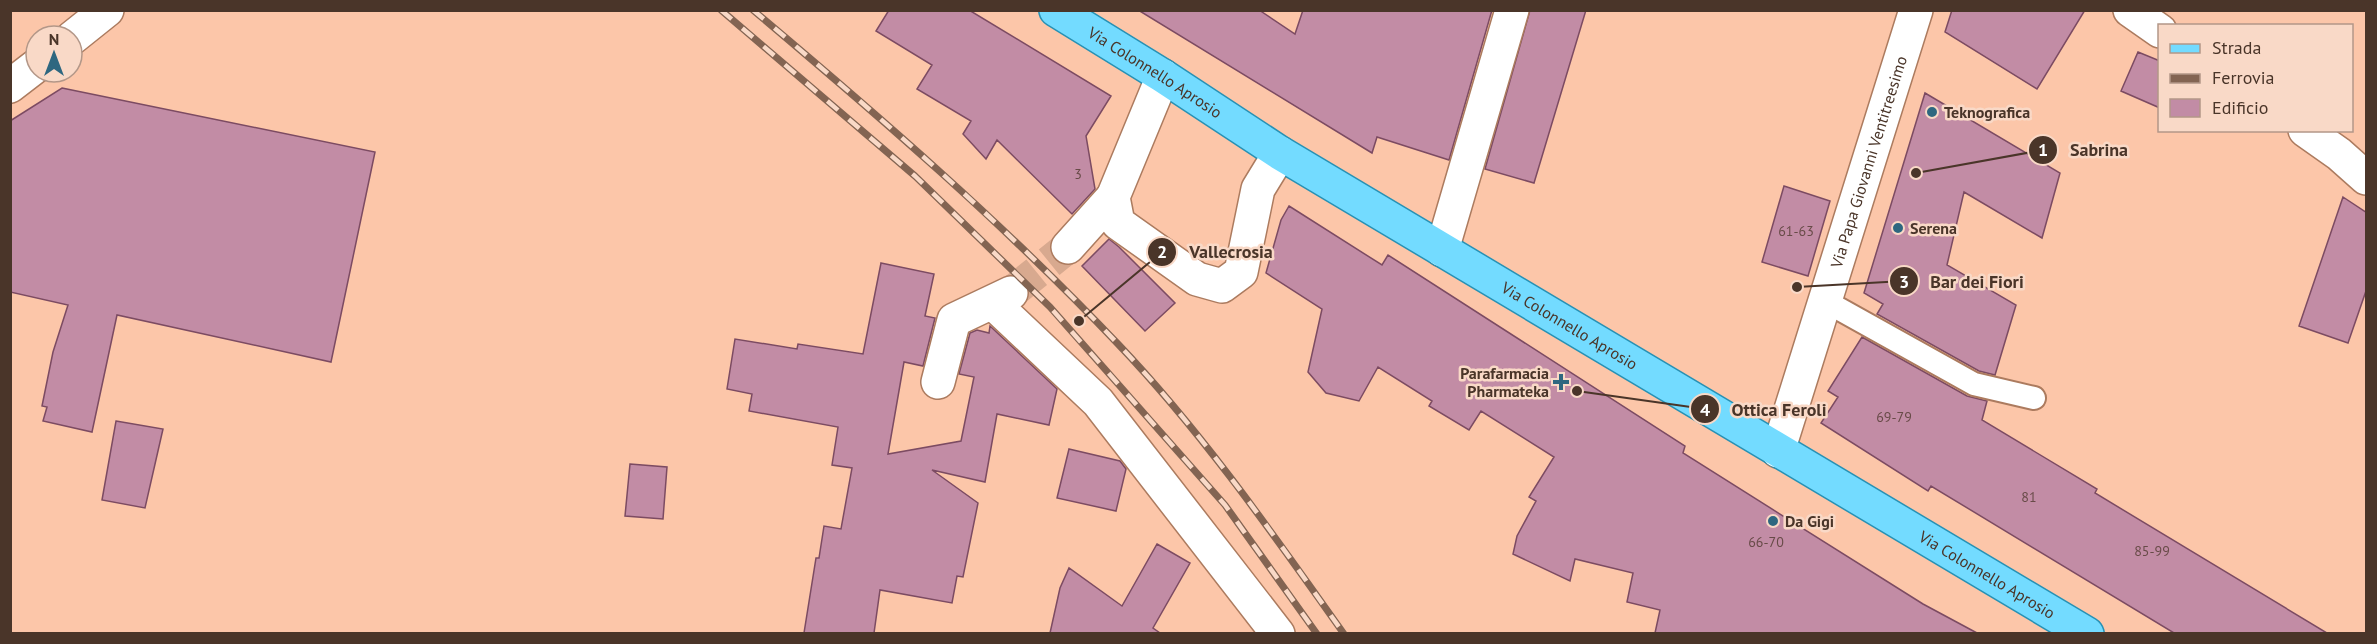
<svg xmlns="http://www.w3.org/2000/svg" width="2377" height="644" viewBox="0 0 2377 644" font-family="'PT Sans',sans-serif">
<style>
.building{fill:#c28ca5;stroke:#7c4b62;stroke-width:1.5}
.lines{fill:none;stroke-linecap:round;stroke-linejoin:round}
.street-tunnel{stroke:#d8a98f;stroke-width:33;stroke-dasharray:33 16;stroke-linecap:butt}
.lane-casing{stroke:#ac7b5f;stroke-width:26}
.street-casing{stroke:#ac7b5f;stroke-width:36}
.primary-casing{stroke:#2891b4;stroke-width:36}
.lane{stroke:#fff;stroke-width:22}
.street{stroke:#fff;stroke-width:33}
.primary{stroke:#73dbff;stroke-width:33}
.rail-casing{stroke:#836452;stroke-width:7}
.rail{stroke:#f9d9c7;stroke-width:4.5;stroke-dasharray:14;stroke-linecap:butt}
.poi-dot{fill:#2e6780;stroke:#f9d9c7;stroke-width:2}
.labels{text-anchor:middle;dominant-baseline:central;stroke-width:5;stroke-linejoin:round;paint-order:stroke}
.number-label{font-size:14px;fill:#684b48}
.street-label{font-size:16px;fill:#4a3529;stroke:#f9d9c7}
.poi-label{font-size:16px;font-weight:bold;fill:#4a3529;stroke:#f9d9c7;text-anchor:start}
.leader{fill:none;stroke:#4a3529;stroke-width:2}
.callout-dot{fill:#4a3529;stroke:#f9d9c7;stroke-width:2}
.mark-label{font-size:18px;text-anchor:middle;font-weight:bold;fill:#fff}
.callout-label{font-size:18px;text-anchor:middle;font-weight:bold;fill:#4a3529;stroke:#f9d9c7;stroke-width:5;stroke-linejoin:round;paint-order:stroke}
</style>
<rect width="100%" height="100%" fill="#fcc6a9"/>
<path class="building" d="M889 10H969L1111 96 1086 136 1095 189 1072 214 997 140 986 159 963 134 971 121 917 89 932 65 876 31Z
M1138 10H1259L1295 34 1303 10H1492L1449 160 1377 137 1372 153Z
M1530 10H1586L1534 183 1485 169Z
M1952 10H2085L2037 89 1945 32Z
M2138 52 2160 61V108L2121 91Z
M62 88 375 152 331 362 117 315 92 432 43 421 47 407 42 406 53 352 68 305 10 292V121Z
M1925 93 2060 173 2042 238 1964 192 1947 265 2016 305 1995 375 1979 371 1877 314 1883 304 1864 293Z
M1784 186 1830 201 1808 276 1762 262Z
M2343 197 2367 213V288L2348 343 2299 326Z
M1289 206 1382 265 1388 255 1685 446 1683 453 1923 604 1977 633H1655L1660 610 1627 602 1633 573 1575 559 1570 581 1513 554 1517 536 1536 501 1529 497 1554 457 1481 411 1469 430 1429 406 1432 401 1378 367 1359 401 1326 393 1308 372 1322 309 1266 273 1281 220Z
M1109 239 1119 247 1175 303 1145 331 1082 266Z
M881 263 934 274 925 316 935 318 923 366 904 362 888 454 961 441 974 377 959 374 970 333 977 330 989 333 990 326 1057 389 1049 425 997 414 985 482 932 470 978 503 963 577 957 576 952 603 880 590 874 633H804L816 558H819L824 526 841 529 852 468 832 465 838 427 749 411 752 394 727 389 735 339 797 349 798 344 863 354Z
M1862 337 1967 396 1987 401 1982 420 2097 489 2095 493 2327 633H2174L1931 486 1928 491 1821 423 1838 397 1828 391Z
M116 421 163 429 145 508 102 500Z
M1069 449 1120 461 1126 469 1116 511 1057 498Z
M630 464 667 467 663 519 625 516Z
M1157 544 1190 563 1153 628 1160 633H1050L1060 588 1069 568 1122 606Z"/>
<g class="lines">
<path class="street-tunnel" d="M1011 293 1068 247"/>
<defs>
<path id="lane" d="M1825 301 1974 384 2034 398"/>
<g id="street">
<path d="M2130 10 2160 31"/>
<path d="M72 38 107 10"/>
<path d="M1163 76 1113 197 1118 223 1197 279 1222 286 1241 272 1258 189 1280 153"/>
<path d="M10 86 36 66"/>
<path d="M2305 130 2339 154 2366 178"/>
<path d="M1068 247 1113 197"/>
<path d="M1442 250 1512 10"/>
<path d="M993 303 1098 402 1278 634"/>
<path d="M938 382 954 320 1011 293"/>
<path id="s1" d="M1778 451 1916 10"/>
</g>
<g id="primary">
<path id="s2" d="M1056 10 1163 76 1280 153 2087 634"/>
</g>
</defs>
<use href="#lane" class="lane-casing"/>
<use href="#street" class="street-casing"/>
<use href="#primary" class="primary-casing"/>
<use href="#lane" class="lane"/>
<use href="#street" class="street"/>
<use href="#primary" class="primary"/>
<defs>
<path id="rail" d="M721 10 915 176 1050 307 1225 505 1317 634
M753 10C879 116 1004 224 1118 344 1202 432 1273 534 1344 634"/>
</defs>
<use href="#rail" class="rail-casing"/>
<use href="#rail" class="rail"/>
</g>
<g class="poi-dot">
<circle cx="1932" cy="112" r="6"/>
<circle cx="1898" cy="228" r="6"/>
<path d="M1558 373h6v6h6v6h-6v6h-6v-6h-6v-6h6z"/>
<circle cx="1773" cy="521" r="6"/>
</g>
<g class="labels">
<g class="number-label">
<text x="1078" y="174">3</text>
<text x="1796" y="231">61-63</text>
<text x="1894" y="417">69-79</text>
<text x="2029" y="497">81</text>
<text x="1766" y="542">66-70</text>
<text x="2152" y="551">85-99</text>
</g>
<g class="street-label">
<text stroke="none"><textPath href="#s2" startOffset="117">Via Colonnello Aprosio</textPath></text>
<text stroke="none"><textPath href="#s1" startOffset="303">Via Papa Giovanni Ventitreesimo</textPath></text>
<text stroke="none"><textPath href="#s2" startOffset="603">Via Colonnello Aprosio</textPath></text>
<text stroke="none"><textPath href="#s2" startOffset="1089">Via Colonnello Aprosio</textPath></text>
</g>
<g class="poi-label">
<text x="1944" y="112">Teknografica</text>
<text x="1910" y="228">Serena</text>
<text x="1549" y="373" text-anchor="end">Parafarmacia<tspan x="1549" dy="18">Pharmateka</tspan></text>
<text x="1785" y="521">Da Gigi</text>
</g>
</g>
<path class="leader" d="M1916 173L2043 150M1079 321L1162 252M1797 287L1904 281M1577 391L1705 409"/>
<g class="callout-dot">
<circle cx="1916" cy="173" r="6"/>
<circle cx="1079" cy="321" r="6"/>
<circle cx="1797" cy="287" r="6"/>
<circle cx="1577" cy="391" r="6"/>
<circle cx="2043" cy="150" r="15"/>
<circle cx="1162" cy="252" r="15"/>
<circle cx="1904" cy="281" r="15"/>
<circle cx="1705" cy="409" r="15"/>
</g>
<g class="mark-label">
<text x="2043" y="156">1</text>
<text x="1162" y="258">2</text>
<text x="1904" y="288">3</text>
<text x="1705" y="416">4</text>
</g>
<g class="callout-label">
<text x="2099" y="156">Sabrina</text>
<text x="1231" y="258">Vallecrosia</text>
<text x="1977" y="288">Bar dei Fiori</text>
<text x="1779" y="416">Ottica Feroli</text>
</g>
<rect width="2377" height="644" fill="none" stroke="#4a3529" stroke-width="24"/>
<rect x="2158" y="24" width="195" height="108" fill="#f9d9c7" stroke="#b39788" stroke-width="1.5"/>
<rect x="2170" y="44" width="30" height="9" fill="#73dbff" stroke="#b39788" stroke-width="1.5"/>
<text x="2212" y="54" font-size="18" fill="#4a3529">Strada</text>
<rect x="2170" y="74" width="30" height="9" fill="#836452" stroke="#b39788" stroke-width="1.5"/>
<text x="2212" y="84" font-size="18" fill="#4a3529">Ferrovia</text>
<rect x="2170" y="99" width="30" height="18" fill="#c28ca5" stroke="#b39788" stroke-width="1.5"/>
<text x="2212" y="114" font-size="18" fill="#4a3529">Edificio</text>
<g transform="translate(54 54)"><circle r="28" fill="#f9d9c7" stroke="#b39788" stroke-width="1.5"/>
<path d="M0-4.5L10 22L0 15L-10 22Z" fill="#2e6780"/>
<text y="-9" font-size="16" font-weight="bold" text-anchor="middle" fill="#4a3529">N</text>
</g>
</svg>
